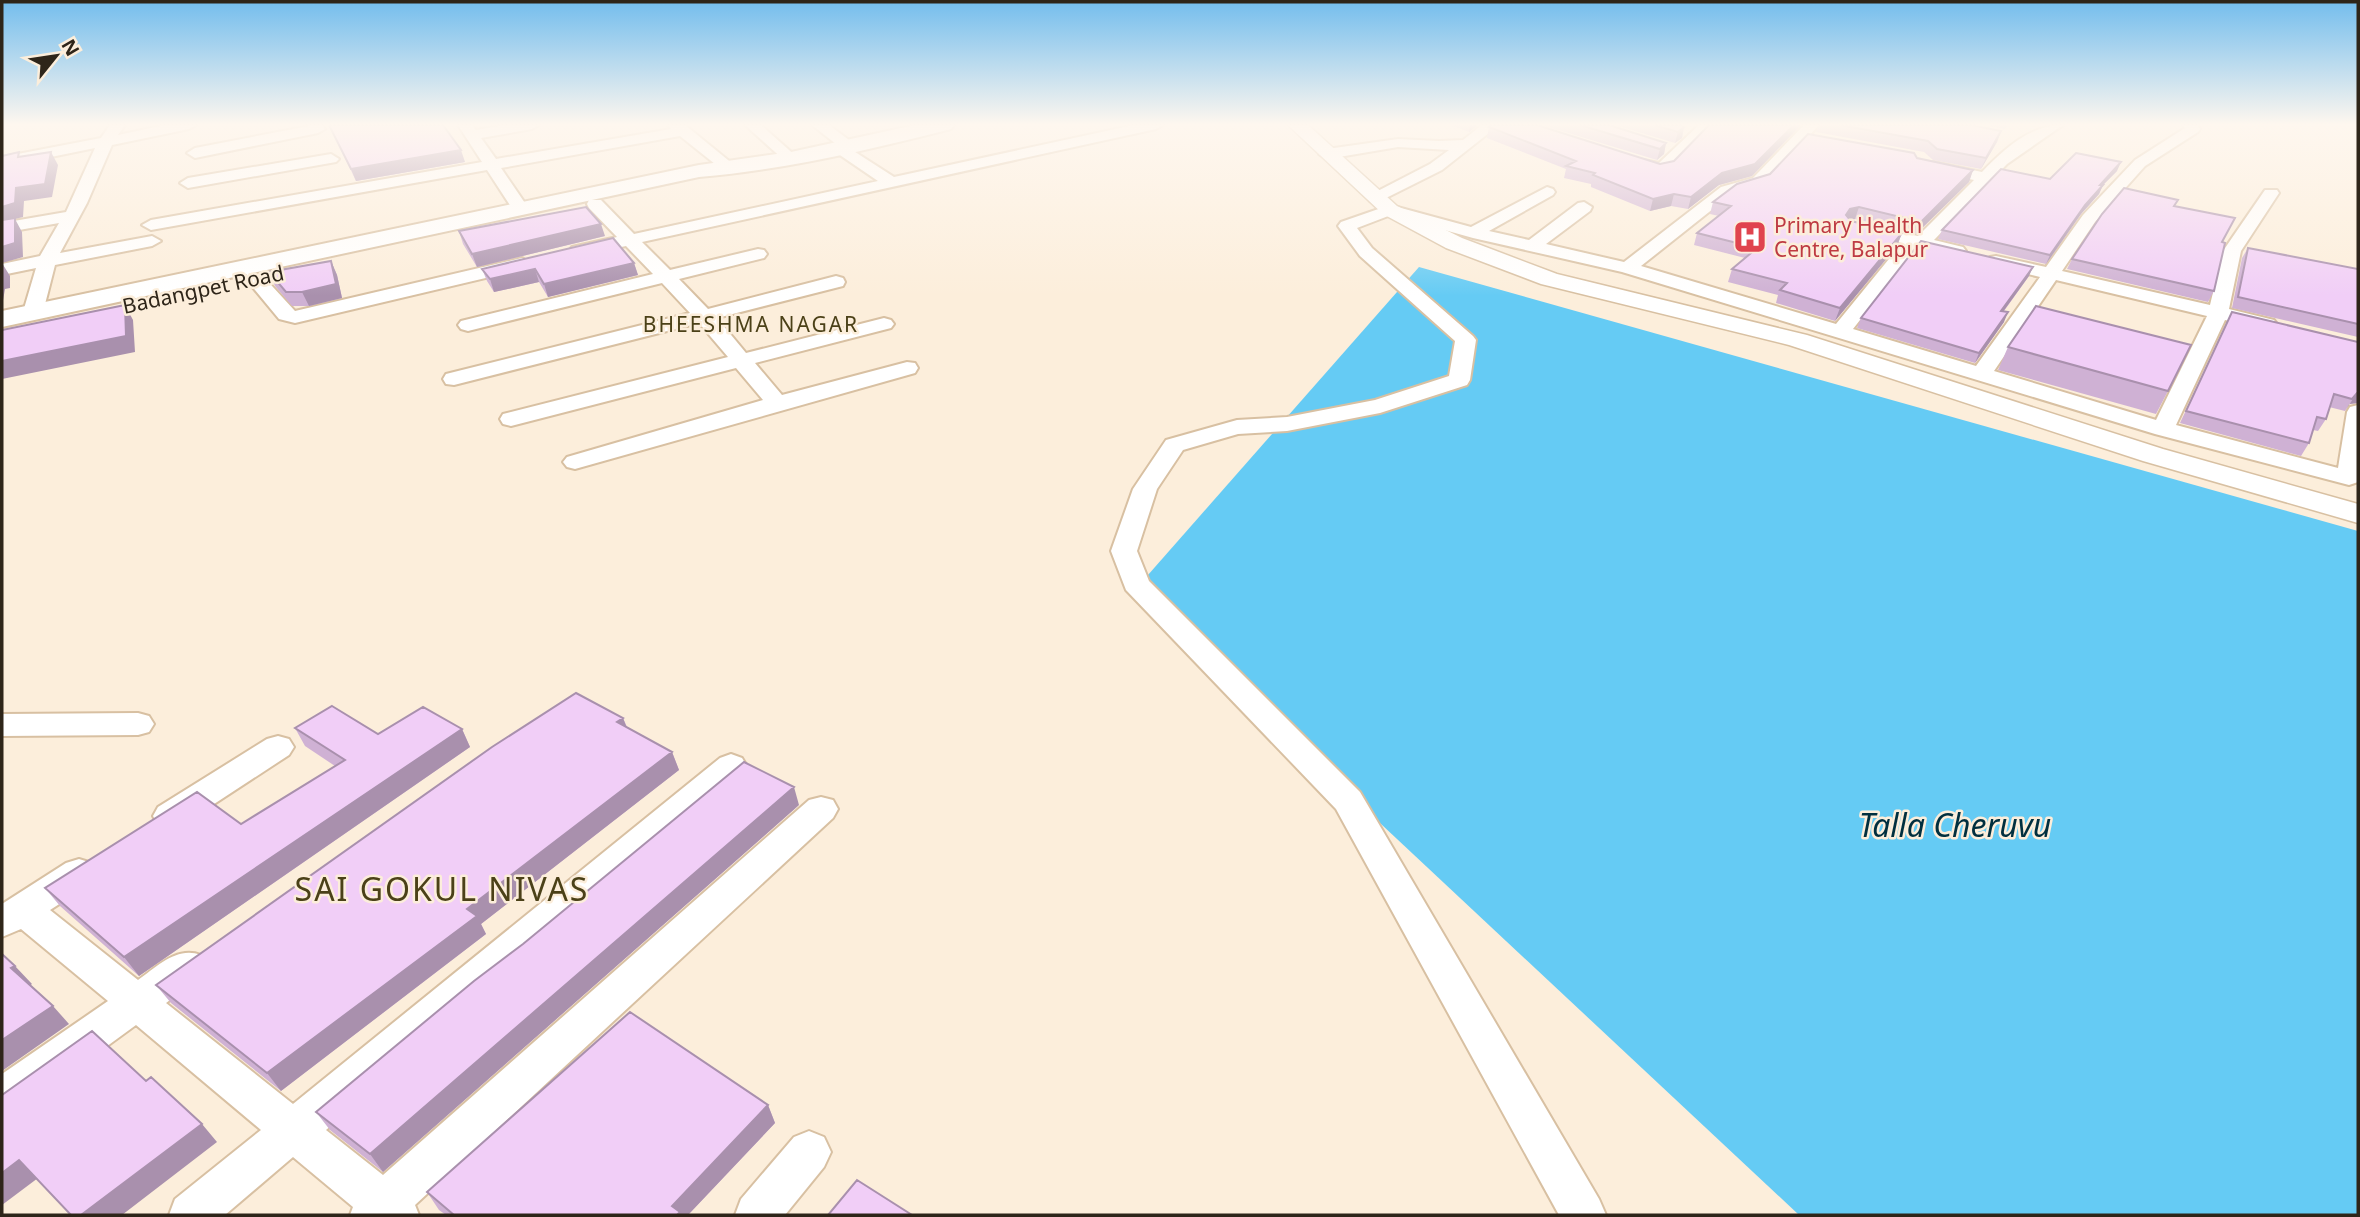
<svg xmlns="http://www.w3.org/2000/svg" width="2360" height="1217" viewBox="0 0 2360 1217" font-family="'Noto Sans',sans-serif">
<style>
.water{fill:#65cbf4}
.lines{fill:none;stroke-linecap:round;stroke-linejoin:round}
.minor-casing{stroke:#d8c0a2;stroke-width:4}
.tertiary-casing{stroke:#d8c0a2;stroke-width:3}
.secondary-casing{stroke:#d8c0a2;stroke-width:4}
.minor{fill:#fff;fill-rule:evenodd}
.tertiary{fill:#fff;fill-rule:evenodd}
.secondary{fill:#fff;fill-rule:evenodd}
.wall{fill:#cfb1d4}
.shaded-wall{fill:#a990ad}
.building{fill:#f1cef7;stroke:#a990ad;stroke-width:2}
.labels{text-anchor:middle;dominant-baseline:central;stroke-width:5;stroke-linejoin:round;paint-order:stroke}
.far-health-label{font-size:21px;fill:#be3a42;stroke:#fceedb;text-anchor:start}
.far-street-label{font-size:21px;fill:#2e2519;stroke:#fceedb}
.far-neighbourhood-label{font-size:21px;letter-spacing:2px;fill:#4b4118;stroke:#fceedb}
.near-water-label{font-size:32px;font-style:italic;fill:#002f3f;stroke:#fceedb}
.near-neighbourhood-label{font-size:32px;letter-spacing:2px;fill:#4b4118;stroke:#fceedb}
</style>
<rect width="100%" height="100%" fill="#fceedb"/>
<path class="water" d="M1419 267 2358 531V1215H1799L1133 592Z"/>
<g class="lines">
<defs>
<path id="minor" d="M110 125H125L118 135 165 125H196L189 129 112 145 87 203 60 253 152 236 161 241 152 246 55 265 43 312 40 316H26L23 312 36 268 2 275V264L40 256 59 223 2 233V223L66 212 95 148 2 167V157L101 138Z
M314 125 323 126 325 129 318 133 195 158 187 153 195 148Z
M458 125H472L476 130 504 125H539L532 129 481 138 496 159 671 129 668 125H685L739 169 737 172H725L680 136 501 168 529 209 521 214 515 213 487 170 151 230 142 225 151 220 482 162Z
M745 125H761L798 158 795 161H785Z
M812 125H829L853 143 856 146 852 150 894 177 1134 125H1163L1156 129 642 242 670 270 758 249 764 250 767 254 764 258 679 279 708 309 836 276 843 278 845 282 843 286 717 318 746 353 884 318 891 320 894 324 891 328 755 363 782 395 907 362 915 363 918 368 915 373 575 469 567 467 563 462 567 457 763 400 736 368 511 426 503 424 500 419 503 414 728 357 699 323 454 385 446 384 443 379 446 374 690 313 662 283 468 331 461 329 458 325 461 321 653 274 626 246 578 256 572 255 569 251 572 247 617 237 589 208 587 204 589 200H601L634 234 878 181 834 151 831 148 836 144Z
M1482 125H1499L1442 170 1376 203 1370 201 1368 198 1370 195 1430 164 1449 150 1398 147 1327 159 1319 154 1327 149 1398 139 1439 141 1463 140Z
M1699 125H1715C1705 138 1683 161 1669 170 1658 177 1635 172 1626 163L1634 158 1659 163Z
M1804 125H1819L1765 184 1733 193 1641 266 1836 324 1902 243 1857 233 1854 229 1857 225 1863 224 1918 236 1974 180 1928 170 1926 167 1928 164 1934 162 1982 172C2004 149 2030 125 2063 125L2007 164 1934 240 1963 247 1966 251 1963 255 1957 256 1917 247 1853 329 1976 366 2040 277 1990 265 1987 261 1990 257 1996 256 2046 267 2083 215 2135 160 2185 128 2183 125H2198L2200 129 2198 132 2145 166 2095 222 2062 271 2210 305 2223 251 2265 190H2277L2279 193 2241 251 2229 309 2274 320 2277 324 2274 328 2267 330 2225 320 2176 425 2338 468 2347 412 2350 407 2358 405V482L2349 485 2155 434 1622 272 1473 238 1391 215 1357 228 1372 248 1473 336 1476 340 1470 380 1467 385 1380 413 1287 431 1238 434 1183 450 1157 489 1137 551 1149 581 1360 792 1599 1199 1606 1215H1559L1336 809 1126 590 1111 551 1133 489 1166 440 1237 420 1287 417 1375 400 1449 376 1455 341 1360 256 1338 226 1341 222 1390 205 1471 227 1547 187 1553 189 1555 192 1553 195 1489 231 1529 240 1578 203 1584 202 1592 207 1590 211 1546 244 1624 262 1721 187 1753 178ZM2056 280 2207 316 2156 420 1994 371Z
M331 154 339 159 336 162 188 188 180 183 188 178Z
M522 258 531 264 528 268 295 323 279 319 245 278 247 274H261L295 311Z
M138 713 149 716 154 724 149 732 138 735 2 736V714Z
M278 736 289 739 294 747 289 755 182 825 170 829 158 825 153 816 158 807 267 739Z
M731 754 742 758 747 766 742 774 326 1130 383 1175 809 800 821 797 833 800 838 809 833 818 415 1205 419 1215H350L353 1207 293 1157 225 1215H169L175 1199 261 1130 136 1025 17 1112 2 1117V1074L108 1001 21 929 2 937V904L66 863 79 859 92 863 97 873 92 883 50 910 138 980C158 966 177 946 201 955L207 966 201 977 166 1003 293 1104 720 758Z
M809 1131 824 1137 831 1152 824 1167 785 1215H735L741 1199 794 1137Z"/>
<path id="tertiary" d="M1288 125H1308L1397 206 1462 238 1557 274 1807 335 2163 449 2358 504V523L2143 461 1789 345 1541 284 1446 248 1383 214Z"/>
<path id="secondary" d="M915 125H954L951 129C868 150 784 170 699 177L2 327V311L699 165 791 152Z"/>
</defs>
<use href="#minor" class="minor-casing"/>
<use href="#tertiary" class="tertiary-casing"/>
<use href="#secondary" class="secondary-casing"/>
<use href="#minor" class="minor"/>
<use href="#tertiary" class="tertiary"/>
<use href="#secondary" class="secondary"/>
</g>
<path class="wall" d="M329 125H443L465 162 356 181Z
M1451 125H1478L1469 132Z
M1542 125H1609L1666 143 1664 154 1657 160Z
M1615 125H1681L1684 127 1682 138 1675 143Z
M1709 125H1801L1752 176 1719 185 1688 209 1671 206 1650 211 1591 187V184L1564 178 1566 169 1487 138 1489 127 1660 164 1674 161Z
M1818 125H1971L2001 131 1997 142 1981 169 1933 160 1924 152 1816 132Z
M1985 125H2007L2005 129Z
M1917 158 1973 170 1969 182 1916 234 1855 219 1851 220 1902 233 1897 246 1835 321 1776 303 1778 295 1728 282 1732 269 1745 258 1694 245 1697 233 1719 216 1710 214 1713 202 1770 174Z
M2117 171 2103 185 2099 194 2081 214 2046 264 1938 239 1942 230 2050 179Z
M2175 206 2222 243 2214 291 2208 302 2067 269 2072 259Z
M459 231 605 236 477 267 463 244Z
M2248 248 2358 269V337L2232 308 2242 258Z
M331 261 337 275 342 298 309 306H292L275 286 269 272Z
M634 263 638 275 548 297 539 282 494 292 487 281 482 269Z
M2029 276 2004 311V322L1975 363 1857 328 1861 318Z
M2232 312 2358 342V403L2349 404 2345 411 2329 407 2326 419 2318 431 2313 430 2309 443 2301 456 2180 423Z
M2008 347 2168 391 2156 414 1998 370Z
M623 718 627 727 672 752 679 770 481 924 486 934 281 1091 171 1003 156 985Z
M295 728 378 734 462 729 470 747 139 976 60 906 45 888 241 824 335 766 305 746Z
M799 805 383 1172 330 1130 316 1112Z
M768 1105 775 1123 688 1215H446L439 1210 427 1192Z"/>
<path class="shaded-wall" d="M1470 125H1478L1469 132Z
M1794 125H1801L1752 176 1719 185 1688 209 1691 197 1722 173Z
M1684 127 1682 138 1675 143 1678 132Z
M2001 131 1997 142 1981 169 1986 158Z
M1666 143 1664 154 1657 160 1660 149Z
M461 150 465 162 356 181 351 169Z
M51 152 58 165 52 197 24 201 23 217 15 219 22 232 23 257 2 263 10 276V288L5 289 2 306V207L16 188Z
M2121 162 2117 171 2103 185 2099 194 2081 214 2046 264 2050 255 2085 205 2100 185Z
M1973 170 1969 182 1916 234 1921 222Z
M1674 194 1671 206 1650 211 1653 199Z
M1859 207 1855 219 1846 221V215L1850 209Z
M601 224 605 236 477 267 472 254Z
M1902 233 1897 246 1835 321 1840 308Z
M331 261 337 275 342 298 309 306 302 292Z
M634 263 638 275 548 297 544 284Z
M2033 267 2029 276 1997 320 2001 311Z
M535 269 539 282 494 292 490 279Z
M125 305 133 320 135 352 2 379V361Z
M2008 312 2004 322 1975 363 1979 353Z
M2358 392V403L2349 404 2345 411 2357 393Z
M623 718 630 736 617 722Z
M462 729 470 747 139 976 124 957Z
M672 752 679 770 481 924 486 934 281 1091 267 1073 467 909Z
M794 787 799 805 383 1172 370 1154Z
M15 966 32 984 28 987 11 968Z
M53 1006 69 1024 2 1071V1040Z
M768 1105 775 1123 688 1215H677L672 1206Z
M202 1124 217 1142 122 1215H81Z
M19 1160 38 1178 2 1205V1173Z"/>
<path class="building" d="M329 125H443L461 150 351 169Z
M1491 125H1537L1660 164 1674 161 1709 125H1794L1755 164 1722 173 1691 197 1674 194 1653 199 1593 175 1595 173 1566 166 1576 161 1489 127Z
M1580 125H1609L1666 143 1660 149Z
M1654 125H1681L1684 127 1678 132Z
M1840 125H1971L2001 131 1986 158 1937 149 1928 141Z
M1808 134 1914 153 1917 158 1973 170 1921 222 1859 207 1850 209 1846 215 1851 221 1902 233 1840 308 1780 290 1787 283 1732 269 1757 248 1697 233 1731 206 1713 202 1737 184 1770 174Z
M19 152 18 157 51 152 45 184 16 188 15 203 2 207V156Z
M2076 153 2121 162 2100 185H2103L2085 205 2050 255 1942 230 2001 169 2050 179Z
M2124 188 2178 200 2174 206 2235 218 2222 242 2225 243 2214 291 2072 259 2102 214Z
M586 207 601 224 472 254 459 231Z
M15 218V243L2 247V220Z
M613 238 634 263 544 284 535 269 490 279 482 269Z
M1921 241 2033 267 2001 311 2008 312 1979 353 1861 318Z
M2248 248 2358 269V324L2238 297Z
M331 261 336 284 302 292H286L269 272Z
M125 305 126 336 2 361V330Z
M2036 306 2191 345 2168 391 2008 347Z
M2232 312 2358 342V392L2352 399 2334 394 2326 419 2317 417 2309 443 2186 411Z
M576 693 623 718 617 722 672 752 467 909 477 916 267 1073 156 985 492 747Z
M332 706 378 734 423 707 462 729 124 957 45 888 197 792 241 824 345 760 295 728Z
M744 762 794 787 370 1154 316 1112 474 981 523 944Z
M2 954 15 966 11 968 53 1006 2 1040Z
M630 1012 768 1105 672 1206 680 1212 677 1215H454L427 1192Z
M92 1031 146 1081 151 1077 202 1124 81 1215H71L19 1160 2 1173V1095Z
M857 1180 912 1215H828Z"/>
<linearGradient id="sky" x2="0" y2="1"><stop stop-color="#73bded"/><stop offset="0.42" stop-color="#fef7ef"/><stop offset="1" stop-color="#fef7ef" stop-opacity="0"/></linearGradient>
<rect width="2360" height="296" fill="url(#sky)"/>
<defs>
<symbol id="hospital-square" viewBox="-11 -11 22 22"><rect x="-9" y="-9" width="18" height="18" rx="4" fill="#e0444e" stroke="#fceedb"/><path d="M-5-5h3v3.5h4V-5h3V5h-3V1.5h-4V5h-3Z" fill="#fff"/></symbol>
</defs>
<g fill-rule="evenodd">
<use href="#hospital-square" x="1731" y="218" width="38" height="38"/>
</g>
<g class="labels">
<g class="far-health-label">
<text x="1774" y="225">Primary Health<tspan x="1774" dy="24">Centre, Balapur</tspan></text>
</g>
<g class="far-street-label">
<text transform="translate(203 289) rotate(-12)">Badangpet Road</text>
</g>
<g class="far-neighbourhood-label">
<text x="751" y="324">BHEESHMA NAGAR</text>
</g>
<g class="near-water-label">
<text x="1955" y="824">Talla Cheruvu</text>
</g>
<g class="near-neighbourhood-label">
<text x="442" y="888">SAI GOKUL NIVAS</text>
</g>
</g>
<rect width="2360" height="1217" fill="none" stroke="#2e2519" stroke-width="7"/>
<g transform="translate(56 56) rotate(60)" stroke="#fceedb" stroke-width="5" paint-order="stroke">
<path d="M0-5L12 26L0 18L-12 26Z" fill="#2e2519"/>
<text y="-10" font-size="19" font-weight="bold" text-anchor="middle" fill="#2e2519">N</text>
</g>
</svg>
